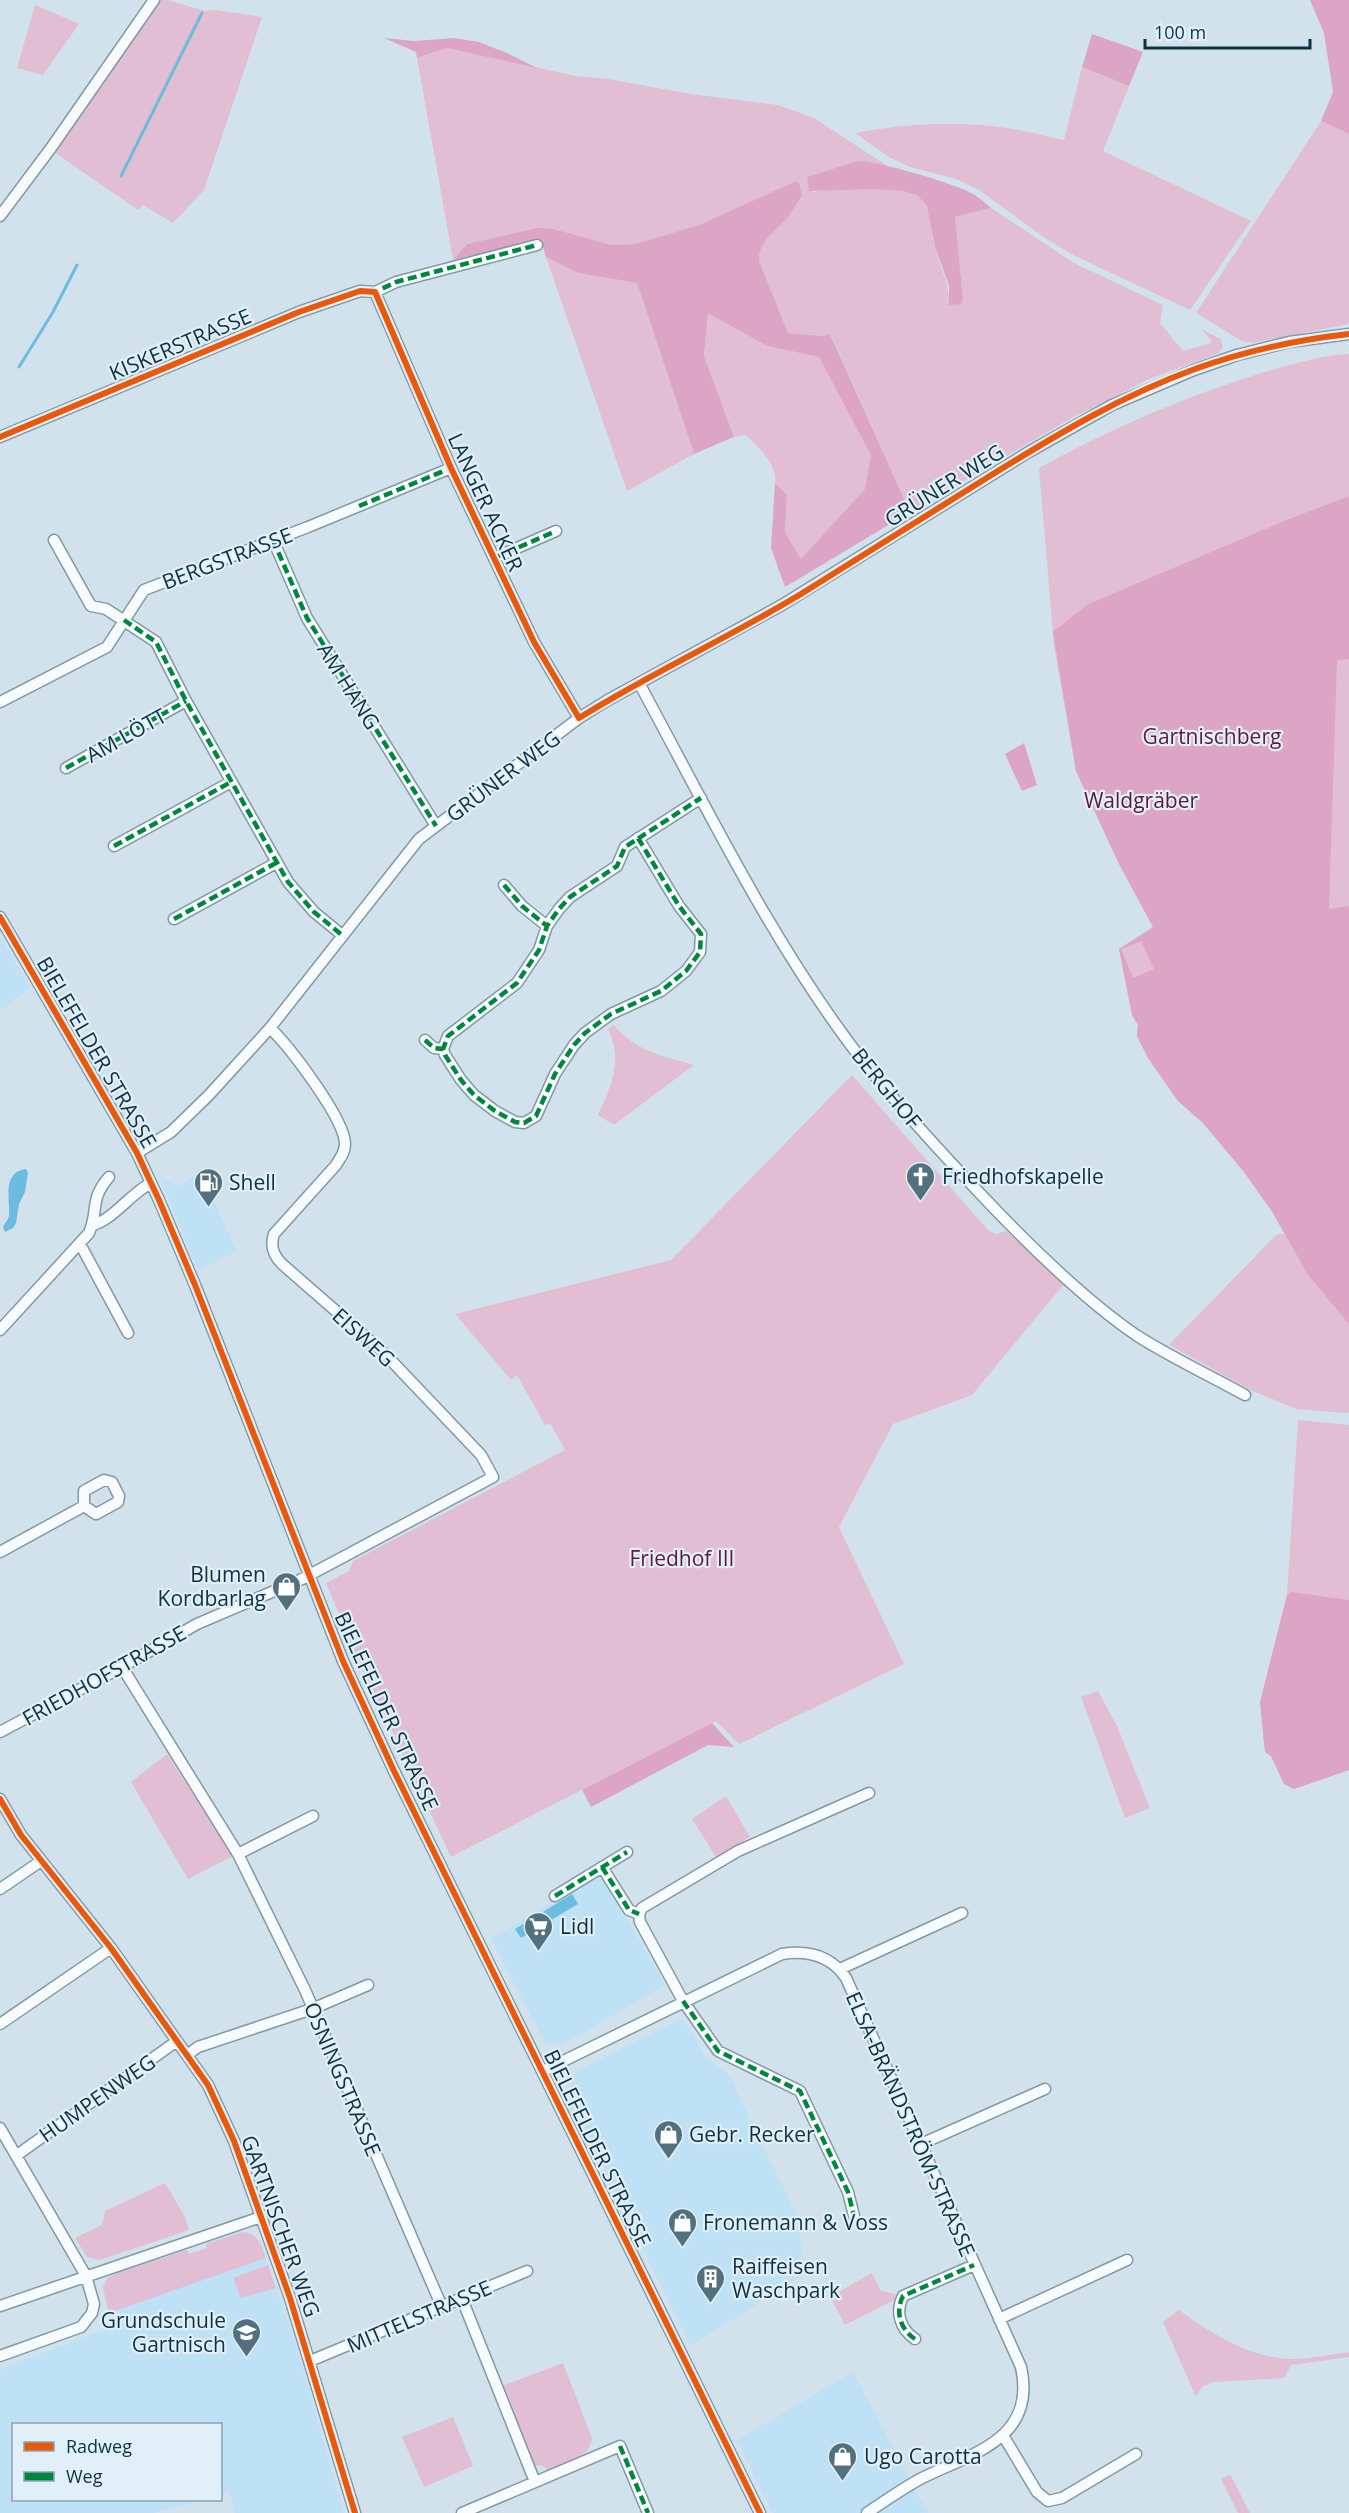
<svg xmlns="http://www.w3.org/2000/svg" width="1349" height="2513" viewBox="0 0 1349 2513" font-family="'Open Sans',sans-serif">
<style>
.built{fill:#bee1f6}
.green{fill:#e1bed4}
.forest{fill:#dca5c5;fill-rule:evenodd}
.water{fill:#6cbce2}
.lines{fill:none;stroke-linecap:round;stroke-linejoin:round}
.stream{stroke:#6cbce2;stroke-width:3}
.minor-casing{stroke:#8099a5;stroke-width:13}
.minor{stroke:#f8fbfc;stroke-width:10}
.quiet{stroke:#00873e;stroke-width:4.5;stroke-dasharray:9 4.5;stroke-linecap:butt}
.cycleway-casing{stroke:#e0eff8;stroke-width:10}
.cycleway{stroke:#e8590c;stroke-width:6}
.labels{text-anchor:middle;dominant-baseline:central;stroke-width:4.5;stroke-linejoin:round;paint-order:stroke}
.street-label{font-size:21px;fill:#0f3243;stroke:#e0eff8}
.park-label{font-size:21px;fill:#60193c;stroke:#e0eff8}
.poi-label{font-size:21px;fill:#0f3243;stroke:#e0eff8;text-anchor:start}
</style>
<rect width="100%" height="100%" fill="#d1e2ec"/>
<path class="built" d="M0 936 30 988 0 1011Z
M200 1170 237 1252 198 1270 159 1176 177 1186 182 1185Z
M595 1876 604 1879 665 1985 562 2045 545 2043 491 1939Z
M683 2018 706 2058 728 2073 798 2218 805 2274 690 2346 568 2093 576 2071Z
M239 2232 251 2233 261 2244 295 2342 344 2513H235L229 2491 221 2493 220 2424H14V2500H199L155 2513H0V2369L114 2326 103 2292 104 2282 110 2275 187 2250 189 2254 207 2248 206 2244Z
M853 2372 928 2513H773L737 2440Z"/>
<path class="green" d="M158 0H168L205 11 216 10 262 17 204 190 173 223 143 205 138 210 54 152Z
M35 5 79 24 43 75 17 68Z
M447 48 576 76 608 79 691 94 778 105 814 118 889 167 857 161 807 177 812 192C835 188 910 182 924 202 932 214 931 234 935 247 940 268 950 284 949 305L963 299 955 217 991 208 1074 263 1163 305 1160 323 1183 351 1211 343V340L1201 329 1221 339 1223 347 1219 353 1149 379 1070 419 910 512 831 335 823 336 788 333 759 261C758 241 777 231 788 217 793 210 797 203 802 196L796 181 699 225 635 244 611 245 554 229 467 244 453 260 417 58Z
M1082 67 1129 86 1103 151 1251 221 1190 310 1075 256 1045 238 979 190 956 179 910 167 889 157 855 133C907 123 961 120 1013 129 1030 131 1047 137 1064 140Z
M1321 121 1349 134V324L1252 343 1242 341 1196 313Z
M546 257 578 273 637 283 694 454 627 491Z
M708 312 767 346 819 357 872 455 866 489 801 559 785 532 787 496 775 483C777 463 760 450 746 435L734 437 704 356Z
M1349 354V496L1286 520 1088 604 1349 581V1412L1346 1413 1296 1409 1253 1391 1169 1345 1277 1234H1284L1273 1213 1244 1172 1203 1123 1178 1101 1148 1058 1137 1036 1138 1025 1132 1015 1119 949 1153 927 1119 864 1076 771 1054 646 1039 468C1112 428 1188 395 1268 371 1294 364 1322 355 1349 354Z
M614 1025C638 1053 661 1055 694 1065L614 1125 598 1115C612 1085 623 1061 608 1029Z
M852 1075 988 1230 996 1234 1006 1231 1064 1284 972 1395 893 1424 839 1527 904 1664 739 1744 716 1721 451 1857 359 1661 326 1583 349 1571 353 1561 565 1450 550 1423 545 1425 517 1375 511 1380 455 1314 671 1260Z
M1298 1420 1349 1425V1770L1294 1789 1284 1784 1271 1756 1265 1752 1260 1702 1287 1595Z
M1098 1691 1117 1726 1150 1808 1125 1818 1081 1697Z
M167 1754 233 1856 188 1879 131 1782Z
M726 1796 750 1837 716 1857 692 1819Z
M165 2183 184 2215 189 2230 100 2260 87 2257 75 2238 102 2225 105 2211Z
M243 2232C259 2234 261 2245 266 2258L109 2313 103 2287 107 2279 115 2273 187 2250 189 2254 207 2248 206 2244Z
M268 2265 276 2288 241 2298 233 2278Z
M872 2273 881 2291 896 2294 894 2300 845 2325 830 2297Z
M1179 2310C1212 2334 1252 2359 1293 2359 1312 2359 1331 2354 1349 2352V2357L1291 2365 1284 2378 1213 2382 1202 2387 1196 2397 1163 2322Z
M563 2363 592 2438C591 2458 563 2463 547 2470L543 2466 534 2465 502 2386Z
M453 2417 473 2466 424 2487 402 2437Z
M1230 2474 1250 2513H1238L1221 2479Z"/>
<path class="forest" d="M1310 0H1349V134L1321 121 1333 92 1324 33Z
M1092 34 1143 52 1129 86 1082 67Z
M384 38 414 41 454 38 479 42 509 54 537 68 447 48 417 58 416 52Z
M857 161C879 161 944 181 965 190 975 194 983 201 991 208L955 217 963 299 961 304 949 305V286L935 247 927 206 918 196 903 191 875 189 809 191 807 177Z
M796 181 799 183 802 196C797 203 793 210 788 217 777 231 758 241 759 261L788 333 823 336 830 334 910 512 785 587 771 548 775 483 787 495 785 532 801 559 865 489 871 455 819 357 767 346 708 313 704 356 734 437 694 454 637 283 578 273 546 257 541 240 453 260 467 244 537 228 554 229 611 245 635 244 699 225Z
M1349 496V659L1337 660 1329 909 1349 906V1324L1308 1275 1273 1213 1244 1172 1203 1123 1178 1101 1148 1058 1137 1036 1138 1025 1132 1015 1119 949 1153 927 1119 864 1076 771 1053 632 1088 604 1286 520ZM1141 941 1154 969 1133 978 1121 949Z
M1024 743 1037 785 1022 791 1005 754Z
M1291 1592 1349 1600V1770L1294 1789 1284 1784 1271 1756 1265 1752 1260 1702 1287 1595Z
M712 1723 734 1747 708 1745 591 1807 582 1790Z"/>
<path class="water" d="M26 1169 28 1173 25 1192 19 1204 16 1223 13 1228 5 1232 3 1227C5 1222 9 1220 9 1214 10 1199 2 1172 26 1169Z
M572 1894 578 1904 521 1938 515 1929Z"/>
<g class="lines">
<path class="stream" d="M121 176 202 13
M19 367 53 312 77 265"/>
<defs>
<path id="minor" d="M0 216 51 148 154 0
M375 292 451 468 534 642 579 718
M0 437 299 312 360 291 375 292 396 282 537 245
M54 540 91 606 106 609 156 642 186 701 288 882 314 912 342 935
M273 540 307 618 436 826
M494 558 556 531
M639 683C708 810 776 951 866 1065 905 1114 947 1159 990 1204 1033 1249 1085 1300 1136 1335 1170 1357 1209 1375 1245 1395
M0 702 107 647 144 590 308 527 451 468
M66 768 186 701
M638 838 679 906 701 934 700 952 686 971 661 991 611 1014 585 1033 574 1045 555 1074 536 1116 524 1123 515 1122 495 1111 474 1095 461 1080 445 1055 443 1049 448 1036 517 983 539 950 547 926 559 909 570 897 617 866 625 847 701 798
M114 846 231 782
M504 885 522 906 547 926
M0 917 137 1153 159 1200 195 1285 343 1661 394 1771 760 2513
M174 919 276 863
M425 1040 434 1048 443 1049
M137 1153 171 1132 209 1095 270 1028 419 839 579 718 608 700 782 605 1027 453 1112 405 1194 370 1237 355 1289 342 1349 334
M92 1225C112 1221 131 1193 151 1183
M80 1244 128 1333
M0 1330 89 1233C99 1210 89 1200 109 1177
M104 1480 112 1482 119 1496 118 1502 96 1514 84 1506V1491Z
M0 1552 84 1506
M122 1667 238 1854 305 1990 442 2307
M0 1732 122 1667 197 1624 300 1580 493 1477 481 1455 384 1353 282 1264C273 1255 270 1246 274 1234L336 1165C340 1158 345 1153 345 1144 345 1119 289 1046 270 1028
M0 1799 21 1835 111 1948 208 2085 234 2141 290 2298 355 2513
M238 1854 313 1816
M602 1867 629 1910 639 1914
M0 1889 41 1861
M555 1896 627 1852
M840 1969 962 1913
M0 2024 111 1948
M187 2055 198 2047 312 2009 368 1985
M543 2071 782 1954C808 1950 831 1956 846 1978L1021 2367C1037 2439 973 2453 922 2478 903 2488 885 2501 867 2513
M0 2128 86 2276 94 2304 92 2313 81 2327 0 2356
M921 2144 1045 2089
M17 2155 177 2041
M854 2216 848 2192 800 2091 718 2051 683 2001 640 1922 639 1914 642 1908 738 1851 869 1793
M462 2299 535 2482
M0 2306 261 2217
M999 2319 1127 2260
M915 2339C900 2329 895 2312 903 2296L974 2265
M310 2361 527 2271
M1004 2437 1037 2492 1048 2501 1062 2498 1136 2454
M462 2513 620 2446 648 2513"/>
</defs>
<use href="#minor" class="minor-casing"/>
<use href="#minor" class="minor"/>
<path class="quiet" d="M370 292H375L396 282 537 245
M359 506 451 468
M273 540 307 618 436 826
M494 558 556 531
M124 620 156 642 186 701 288 882 314 912 342 935
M66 768 186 701
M638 838 679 906 701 934 700 952 686 971 661 991 611 1014 585 1033 574 1045 555 1074 536 1116 524 1123 515 1122 495 1111 474 1095 461 1080 445 1055 443 1049 448 1036 517 983 539 950 547 926 559 909 570 897 617 866 625 847 701 798
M114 846 231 782
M504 885 522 906 547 926
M174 919 276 863
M425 1040 434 1048 443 1049
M602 1867 629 1910 639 1914
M555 1896 627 1852
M683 2001 718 2051 800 2091 848 2192 854 2216
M915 2339C900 2329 895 2312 903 2296L974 2265
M620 2446 648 2513"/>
<defs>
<path id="cycleway" d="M0 437 299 312 360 291 375 292 451 468 534 642 579 718C651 673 728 638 801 594 865 554 929 514 993 474 1058 434 1123 395 1195 369 1245 351 1296 340 1349 334
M0 917 137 1153 159 1200 195 1285 343 1661 394 1771 760 2513
M0 1799 21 1835 111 1948 208 2085 234 2141 290 2298 355 2513"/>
</defs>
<use href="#cycleway" class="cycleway-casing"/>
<use href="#cycleway" class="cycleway"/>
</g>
<defs>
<symbol id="church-pin" viewBox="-11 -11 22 30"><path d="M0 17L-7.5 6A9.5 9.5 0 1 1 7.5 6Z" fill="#53707e" stroke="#e0eff8"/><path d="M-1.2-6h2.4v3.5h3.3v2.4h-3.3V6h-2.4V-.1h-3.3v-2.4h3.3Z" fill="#fff"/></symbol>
<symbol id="fuel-pin" viewBox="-11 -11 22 30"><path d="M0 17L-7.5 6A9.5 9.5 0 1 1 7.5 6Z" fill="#53707e" stroke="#e0eff8"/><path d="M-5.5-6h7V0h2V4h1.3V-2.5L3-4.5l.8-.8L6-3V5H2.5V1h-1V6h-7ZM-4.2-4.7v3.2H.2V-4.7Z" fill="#fff"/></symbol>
<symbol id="shop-pin" viewBox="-11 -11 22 30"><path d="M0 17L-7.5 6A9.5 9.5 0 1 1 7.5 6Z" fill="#53707e" stroke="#e0eff8"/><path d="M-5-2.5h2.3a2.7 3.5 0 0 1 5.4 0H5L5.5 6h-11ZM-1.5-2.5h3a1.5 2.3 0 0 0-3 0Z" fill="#fff"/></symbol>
<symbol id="supermarket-pin" viewBox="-11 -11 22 30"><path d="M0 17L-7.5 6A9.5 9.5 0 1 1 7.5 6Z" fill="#53707e" stroke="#e0eff8"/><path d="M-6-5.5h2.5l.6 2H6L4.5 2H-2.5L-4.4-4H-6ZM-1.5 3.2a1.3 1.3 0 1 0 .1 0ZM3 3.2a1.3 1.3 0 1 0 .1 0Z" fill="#fff"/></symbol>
<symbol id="building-pin" viewBox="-11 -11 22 30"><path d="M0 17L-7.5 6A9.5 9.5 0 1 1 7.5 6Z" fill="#53707e" stroke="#e0eff8"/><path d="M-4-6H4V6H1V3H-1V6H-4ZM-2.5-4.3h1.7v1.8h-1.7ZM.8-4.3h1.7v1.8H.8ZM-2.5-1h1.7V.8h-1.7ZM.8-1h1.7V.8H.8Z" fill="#fff"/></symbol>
<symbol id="school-pin" viewBox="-11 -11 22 30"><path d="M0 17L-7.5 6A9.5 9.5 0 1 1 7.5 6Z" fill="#53707e" stroke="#e0eff8"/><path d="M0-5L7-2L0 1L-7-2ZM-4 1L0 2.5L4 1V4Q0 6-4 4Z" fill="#fff"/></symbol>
</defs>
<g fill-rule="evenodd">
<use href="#church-pin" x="904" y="1160" width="33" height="45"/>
<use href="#fuel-pin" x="192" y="1166" width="33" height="45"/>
<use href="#shop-pin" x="270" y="1570" width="33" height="45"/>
<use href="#supermarket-pin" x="522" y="1910" width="33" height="45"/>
<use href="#shop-pin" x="652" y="2118" width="33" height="45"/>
<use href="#shop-pin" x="666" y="2206" width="33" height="45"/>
<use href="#building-pin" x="694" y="2262" width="33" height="45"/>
<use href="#school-pin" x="230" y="2316" width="33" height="45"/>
<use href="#shop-pin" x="826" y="2440" width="33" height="45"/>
</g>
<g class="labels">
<g class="street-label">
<text transform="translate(180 344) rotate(-23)">KISKERSTRASSE</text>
<text transform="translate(944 485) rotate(-32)">GRÜNER WEG</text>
<text transform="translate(486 502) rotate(65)">LANGER ACKER</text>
<text transform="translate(227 558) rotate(-21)">BERGSTRASSE</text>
<text transform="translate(349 686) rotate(58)">AM HANG</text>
<text transform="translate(126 735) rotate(-29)">AM LÖTT</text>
<text transform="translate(503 776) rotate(-37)">GRÜNER WEG</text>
<text transform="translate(97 1052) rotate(60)">BIELEFELDER STRASSE</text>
<text transform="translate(887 1088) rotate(51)">BERGHOF</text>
<text transform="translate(364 1337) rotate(42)">EISWEG</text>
<text transform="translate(104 1675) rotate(-29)">FRIEDHOFSTRASSE</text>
<text transform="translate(387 1711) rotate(65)">BIELEFELDER STRASSE</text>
<text transform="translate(343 2079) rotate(67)">OSNINGSTRASSE</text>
<text transform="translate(97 2098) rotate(-35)">HUMPENWEG</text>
<text transform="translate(911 2124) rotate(66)">ELSA-BRÄNDSTRÖM-STRASSE</text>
<text transform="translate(598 2148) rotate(64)">BIELEFELDER STRASSE</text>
<text transform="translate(281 2226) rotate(70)">GARTNISCHER WEG</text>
<text transform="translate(419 2316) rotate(-23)">MITTELSTRASSE</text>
</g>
<g class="park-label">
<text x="1212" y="736">Gartnischberg</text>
<text x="1141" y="800">Waldgräber</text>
<text x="682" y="1558">Friedhof III</text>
</g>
<g class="poi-label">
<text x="942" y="1176">Friedhofskapelle</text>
<text x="229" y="1182">Shell</text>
<text x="266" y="1574" text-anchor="end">Blumen<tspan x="266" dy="24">Kordbarlag</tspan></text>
<text x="560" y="1926">Lidl</text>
<text x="689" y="2134">Gebr. Recker</text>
<text x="703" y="2222">Fronemann &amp; Voss</text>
<text x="732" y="2266">Raiffeisen<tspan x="732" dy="24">Waschpark</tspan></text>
<text x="226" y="2320" text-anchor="end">Grundschule<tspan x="226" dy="24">Gartnisch</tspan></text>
<text x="864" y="2456">Ugo Carotta</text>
</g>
</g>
<rect x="12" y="2423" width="210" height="78" fill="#e0eff8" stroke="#8ca3b0" stroke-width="1.5"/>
<rect x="24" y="2442" width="30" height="9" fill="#e8590c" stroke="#8ca3b0" stroke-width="1.5"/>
<text x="66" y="2453" font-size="18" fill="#0f3243">Radweg</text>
<rect x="24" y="2472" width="30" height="9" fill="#00873e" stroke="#8ca3b0" stroke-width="1.5"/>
<text x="66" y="2483" font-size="18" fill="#0f3243">Weg</text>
<path d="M1145 39v9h165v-9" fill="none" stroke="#0f3243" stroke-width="3"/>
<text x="1154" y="39" font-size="18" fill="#0f3243" stroke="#e0eff8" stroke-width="4.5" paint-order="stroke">100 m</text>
</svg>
